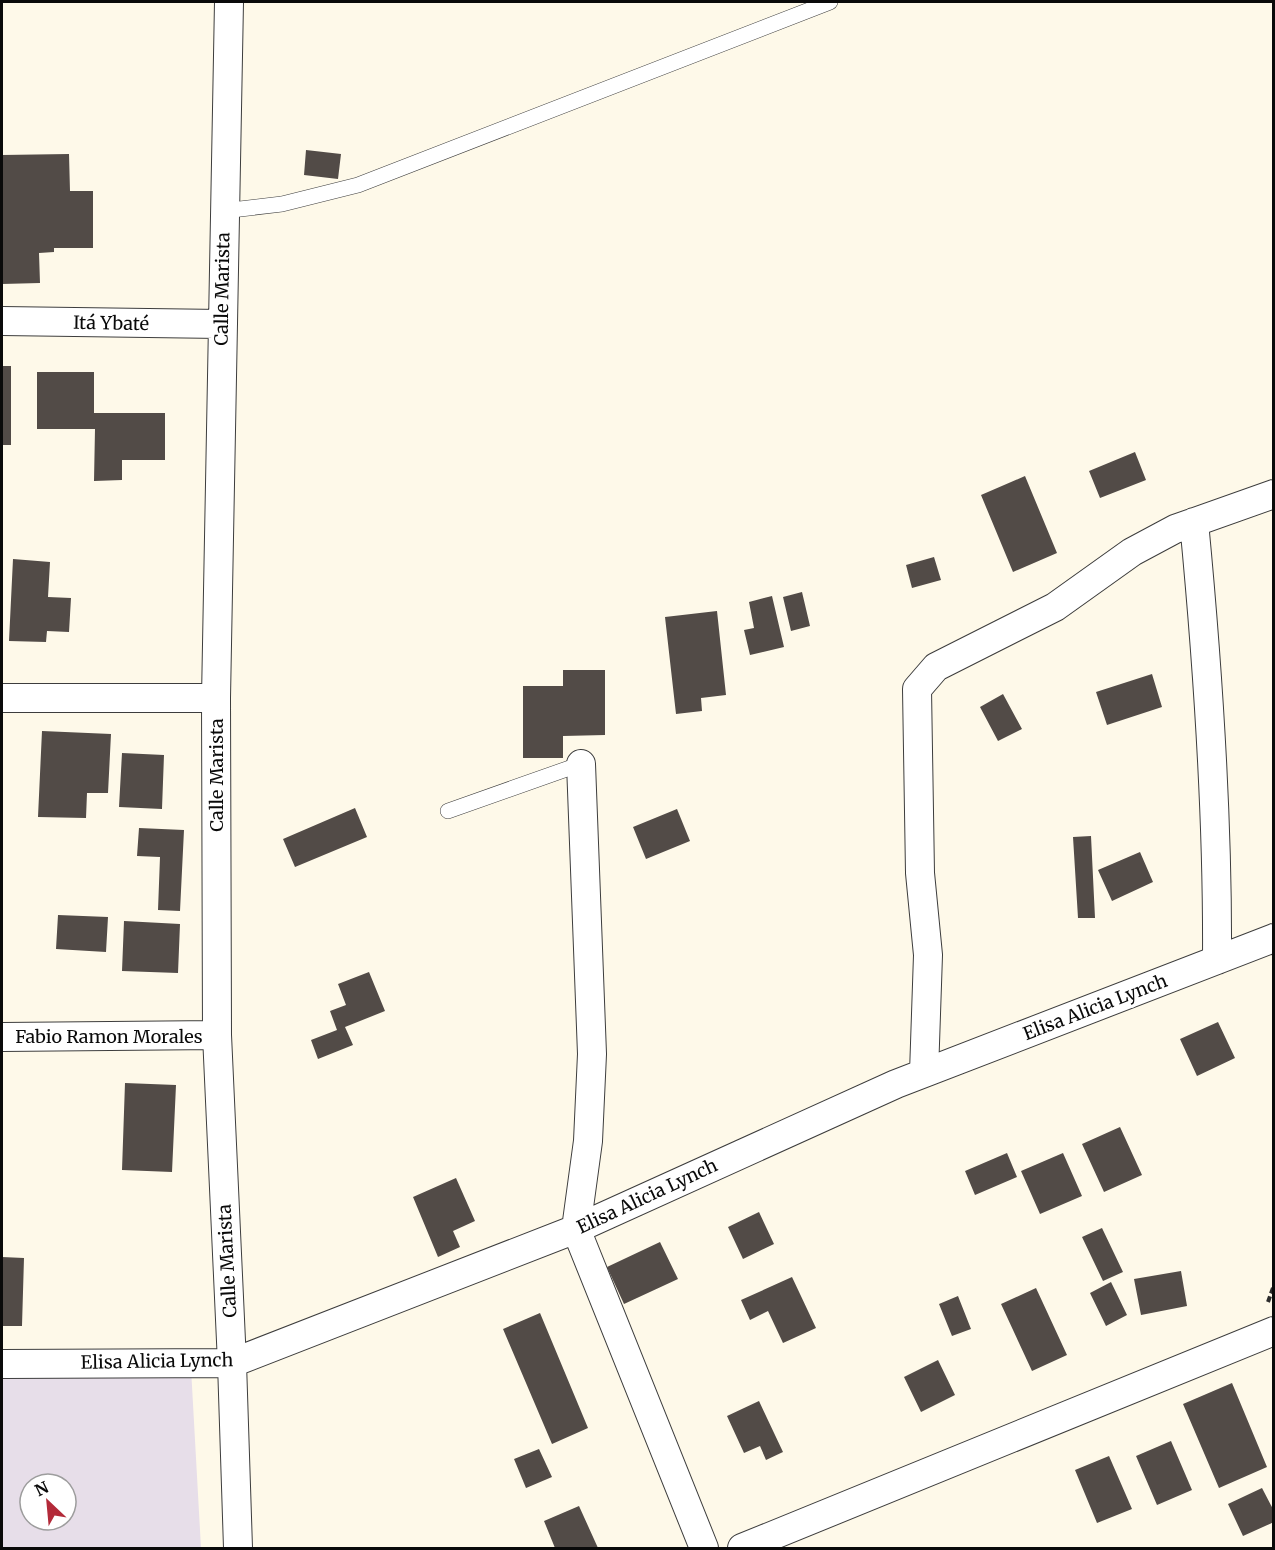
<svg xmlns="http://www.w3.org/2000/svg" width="1275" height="1550" viewBox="0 0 1275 1550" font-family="Merriweather,serif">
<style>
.industrial{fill:#e7dee9;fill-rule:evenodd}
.building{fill:#524b47}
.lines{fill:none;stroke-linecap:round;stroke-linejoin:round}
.service-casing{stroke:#3d3d3d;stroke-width:16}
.minor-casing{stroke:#3d3d3d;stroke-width:30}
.path{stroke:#2c2c2c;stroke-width:4;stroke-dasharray:6 3;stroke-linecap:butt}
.service{stroke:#fff;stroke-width:15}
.minor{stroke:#fff;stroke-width:28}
.labels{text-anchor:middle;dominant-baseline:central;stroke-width:6;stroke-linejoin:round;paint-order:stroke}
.street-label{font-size:18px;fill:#0a0a0a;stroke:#fff}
</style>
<rect width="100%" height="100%" fill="#fef9e9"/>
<path class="industrial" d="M190 1350 201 1548H2V1352ZM30 1484H66V1520H30Z"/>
<path class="building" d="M306 150 341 154 338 179 304 175Z
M69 154 70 191H93V248H54V252L39 253 40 283 2 284V155Z
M2 366H11V445H2Z
M37 372H94V413H165V460H122V480L94 481 95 429H37Z
M1135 452 1146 480 1100 498 1089 471Z
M1025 476 1057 553 1013 572 981 495Z
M934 557 941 580 912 588 906 565Z
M13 559 50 562 48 597 71 598 69 632 47 631 46 642 9 641Z
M802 592 810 626 791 631 783 597Z
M772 596 784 647 750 655 744 630 754 628 749 602Z
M717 611 726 695 701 698 702 711 676 714 665 617Z
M563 670H605V735L563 736V758H523V686H563Z
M1152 674 1162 707 1107 725 1096 692Z
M1003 694 1022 729 998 741 980 707Z
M42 731 111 734 108 793H87L86 818 38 817Z
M122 753 164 755 162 809 119 807Z
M355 808 367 837 295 867 283 839Z
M677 809 690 841 646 859 633 827Z
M139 828 184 830 180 911 158 910 160 857 137 856Z
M1091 836 1095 918H1078L1073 837Z
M1140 852 1153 882 1112 901 1098 870Z
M58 915 108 917 106 952 56 949Z
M124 921 180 924 178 973 122 971Z
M369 972 385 1011 345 1027 353 1045 318 1059 311 1040 337 1030 330 1011 346 1005 338 984Z
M1218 1022 1235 1058 1197 1076 1180 1039Z
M125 1083 176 1085 172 1172 122 1170Z
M1120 1127 1142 1175 1104 1192 1082 1144Z
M1007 1153 1017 1177 975 1195 965 1171Z
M1063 1153 1082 1196 1040 1214 1021 1171Z
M456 1178 475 1221 453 1231 460 1247 438 1257 413 1197Z
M759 1212 774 1244 743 1259 728 1227Z
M1102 1228 1123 1272 1103 1281 1082 1237Z
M660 1242 678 1279 624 1304 607 1267Z
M2 1257 24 1258 22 1326H2Z
M1181 1271 1187 1306 1141 1315 1134 1279Z
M792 1277 816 1328 783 1343 768 1311 750 1320 741 1300Z
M1111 1282 1127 1315 1106 1326 1090 1293Z
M1036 1288 1067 1355 1032 1371 1001 1304Z
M958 1296 971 1329 952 1336 939 1304Z
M540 1313 588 1428 552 1444 503 1329Z
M938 1360 955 1395 921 1412 904 1377Z
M1232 1383 1267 1467 1219 1488 1183 1404Z
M759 1401 783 1452 766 1460 760 1446 744 1453 727 1416Z
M1171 1441 1192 1490 1157 1505 1136 1456Z
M539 1449 552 1477 526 1488 514 1459Z
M1109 1456 1132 1509 1097 1523 1075 1470Z
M1262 1488 1274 1511V1522L1243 1536 1228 1504Z
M579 1506 598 1548H555L544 1521Z"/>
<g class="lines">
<defs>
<path id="service" d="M223 211 282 204 358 185 830 2
M448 811 581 764"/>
<path id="minor" d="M229 2 216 698 217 1035 232 1363 238 1548
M2 321 221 324
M1194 522C1208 668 1218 813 1217 960
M2 698H216
M581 764 592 1054 588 1141 576 1229 704 1548
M2 1037 217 1035
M924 1073 928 955 920 873 917 689 936 667 1055 607 1132 552 1175 529 1274 494
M2 1364 232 1363 576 1229 896 1084 1274 938
M742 1548 1274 1331"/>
</defs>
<use href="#service" class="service-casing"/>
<use href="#minor" class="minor-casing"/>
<path class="path" d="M1268 1302 1274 1285"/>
<use href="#service" class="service"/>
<use href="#minor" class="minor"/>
</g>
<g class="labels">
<g class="street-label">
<text transform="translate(222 289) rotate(-89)">Calle Marista</text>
<text transform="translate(111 323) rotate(1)">Itá Ybaté</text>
<text transform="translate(216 775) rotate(-90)">Calle Marista</text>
<text transform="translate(1095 1007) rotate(-21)">Elisa Alicia Lynch</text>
<text x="109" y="1036">Fabio Ramon Morales</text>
<text transform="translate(647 1196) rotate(-25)">Elisa Alicia Lynch</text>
<text transform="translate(227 1261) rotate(-93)">Calle Marista</text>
<text transform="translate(157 1361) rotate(-1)">Elisa Alicia Lynch</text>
</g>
</g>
<rect width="1275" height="1550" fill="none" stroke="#0a0a0a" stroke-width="6"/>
<g transform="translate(48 1502) rotate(334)"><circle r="28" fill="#ffffff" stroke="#9d9d9d" stroke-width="1.5"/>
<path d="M0-4.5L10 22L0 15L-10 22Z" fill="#b32a39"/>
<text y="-9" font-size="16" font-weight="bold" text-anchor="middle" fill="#0a0a0a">N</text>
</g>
</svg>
